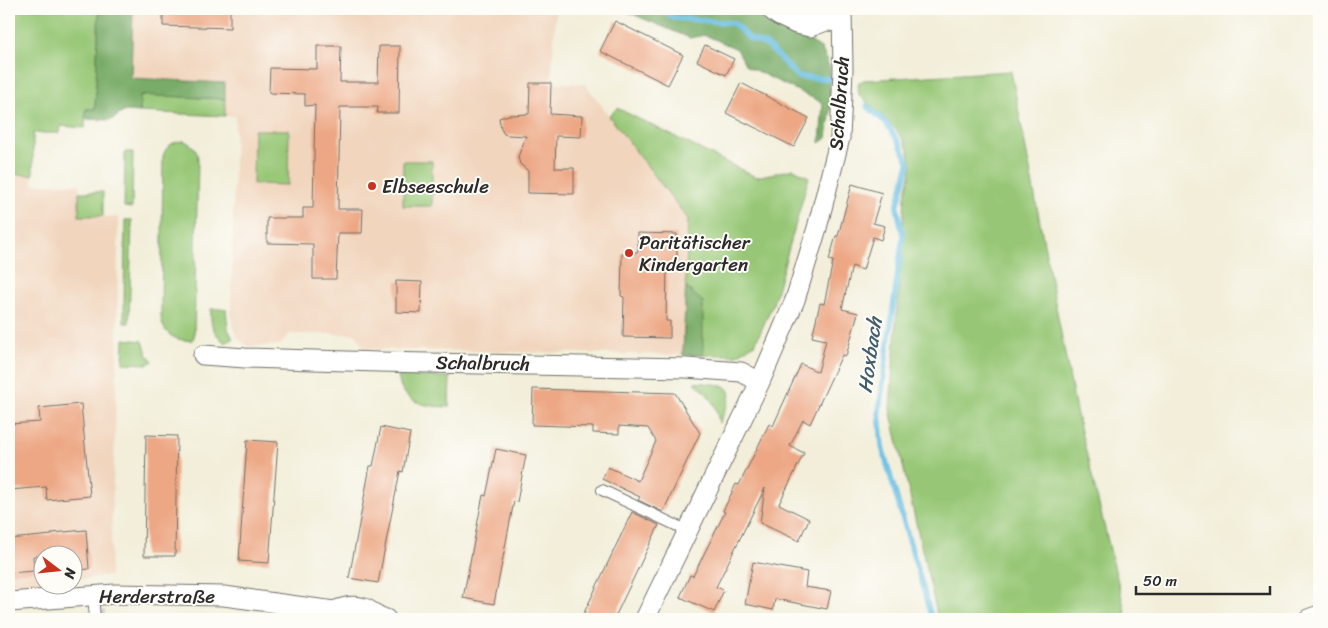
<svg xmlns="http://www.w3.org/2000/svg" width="1328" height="628" viewBox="0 0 1328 628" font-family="Sriracha,sans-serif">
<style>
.built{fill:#f1d5bd}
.industrial{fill:#cec1ba}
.green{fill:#97c776;stroke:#617950}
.forest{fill:#79ac67;stroke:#526c49}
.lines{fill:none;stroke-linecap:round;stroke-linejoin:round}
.stream{stroke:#66bee3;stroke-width:5.5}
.building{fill:#eda784}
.lane-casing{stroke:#716f68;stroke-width:12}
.street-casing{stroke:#716f68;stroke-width:21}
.lane{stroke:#fff;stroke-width:10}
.street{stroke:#fff;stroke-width:19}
.poi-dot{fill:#c8321e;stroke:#fdfcf7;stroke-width:2}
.labels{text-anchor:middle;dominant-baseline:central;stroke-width:4;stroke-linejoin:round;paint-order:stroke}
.street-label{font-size:19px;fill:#2b2b2b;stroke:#fdfcf7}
.poi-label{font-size:19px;fill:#2b2b2b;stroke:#fdfcf7;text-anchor:start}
.water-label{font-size:20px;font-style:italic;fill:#405e6b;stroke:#fdfcf7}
</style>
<rect width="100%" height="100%" fill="#fdfcf7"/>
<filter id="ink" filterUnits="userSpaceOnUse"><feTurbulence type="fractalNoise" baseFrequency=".02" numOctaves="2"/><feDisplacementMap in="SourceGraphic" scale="10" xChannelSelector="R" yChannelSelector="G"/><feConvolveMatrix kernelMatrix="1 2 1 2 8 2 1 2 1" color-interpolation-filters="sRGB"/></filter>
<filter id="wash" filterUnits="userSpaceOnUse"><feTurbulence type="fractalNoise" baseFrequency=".0096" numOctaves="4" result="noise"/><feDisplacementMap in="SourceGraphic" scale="20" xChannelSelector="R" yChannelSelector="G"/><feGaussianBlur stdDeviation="1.12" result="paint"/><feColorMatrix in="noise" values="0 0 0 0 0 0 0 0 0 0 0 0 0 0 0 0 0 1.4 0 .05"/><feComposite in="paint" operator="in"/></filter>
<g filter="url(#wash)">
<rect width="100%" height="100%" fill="#f2eed9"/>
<path class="built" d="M133 9H556L551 83 585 84 688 219 683 355 364 349 356 334H290L280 345 248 346 240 341 235 333 231 311 235 116H225V83L131 78Z
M9 174 33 175V184H80L79 216 118 217 117 369 110 576 73 580 72 556H42V582L9 585Z"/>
<path class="industrial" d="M105 610V619H9V618Z"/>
<path class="green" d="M9 9H99L95 109H86L85 128 61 126 60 133H33V175L9 174Z
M1011 71 1076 411 1127 619H938L890 409 905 197C907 186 912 173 911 162 908 133 879 114 859 95L858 83 864 80Z
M140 95 225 99V116L140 112Z
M617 108 756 177 794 169 809 177 773 304 755 344 737 355H683L688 219 609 116Z
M254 130H289L288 185 253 184Z
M184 141C193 144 197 150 198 159L194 337 192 340C176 342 162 334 161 316L163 156C166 146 173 141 184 141Z
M125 152H133L132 208 124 207Z
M403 161H432V206H403Z
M79 192H103V216H79Z
M125 220H132L129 323H124Z
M211 309H226L228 329 233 339 225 343C213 332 210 326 211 309Z
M124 339 143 341 147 354 153 361 148 364 123 363Z
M398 376 450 377 449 407C425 406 402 404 398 376Z
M694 382C733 385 738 386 719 423 716 403 709 394 694 382Z"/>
<path class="forest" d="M99 9H133L131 78 225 83V99L140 95V112L125 111 111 120 85 119 86 109H95Z
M620 9H741L810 41 821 48 824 54 830 69 831 108 827 138 820 143 823 103 746 66 737 49 705 35 690 38Z
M686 287 703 302V355H683Z"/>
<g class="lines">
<path class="stream" d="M659 9 674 18 733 23 750 39 767 45 798 77 832 79
M867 106 886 123 900 144 909 163 897 207 903 235 879 411 882 447 932 619"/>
</g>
<g id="blocks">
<path class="building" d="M163 9H230V28L163 26Z
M615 21 683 55 668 85 600 51Z
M705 45 734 59 726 75 697 61Z
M317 46H341L340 82H378L379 46H400L399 113H377L378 107H340L338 209H363L362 233H338L336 279H313V244L267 243V218H303V208H313L315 105 305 106V94L269 93 270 68 317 69Z
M530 83H551L550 114 582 116 581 137 556 136 555 168H574V194L528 193V171L520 164 518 157 526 136 508 135 504 134 501 129 499 118 509 115 529 114Z
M741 83 809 118 794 147 726 113Z
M852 184 882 193 873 223 885 226 881 240 873 237 863 270 852 266 842 309 858 313 846 356 842 355 810 424 803 420 790 446 804 453 779 504 809 519 799 541 760 523 765 488 716 587 724 590 714 612 680 597 690 575 693 576 725 512 723 511 736 484 739 485 769 424 773 426 801 364 818 372 826 340 812 337 820 303 824 304 833 261 829 260 836 236H838Z
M638 233 677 234V265H667L666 321H670V338L623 337 624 297 621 296 622 254H635V252H638Z
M396 281 422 282 421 313 396 312Z
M533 389 675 393 700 433 663 512 638 500 640 497 602 479 608 467 638 481 656 441 648 428 619 426V434L593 433V427L532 425Z
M81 404 90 496 47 500 46 487 9 490V424L40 422 39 408Z
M381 427 410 433 403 472 400 471 378 583 349 578 370 466H373Z
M146 435 177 436 175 556H144Z
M247 440 278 442 269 563 239 561Z
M496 449 526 455 517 502 514 501 494 604 463 598 483 495 486 496Z
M632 512 659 525 614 619H592L583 615Z
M86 530 89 569 72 571V556H33L34 571 9 573V539L52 535V533Z
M753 562 807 572 805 587 831 591 827 609 775 599 773 610 745 604Z"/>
</g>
</g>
<g filter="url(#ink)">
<use href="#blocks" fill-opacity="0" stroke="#716f68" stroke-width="1"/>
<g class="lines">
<defs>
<path id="lane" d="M602 490 688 531
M93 595 95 619"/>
<path id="street" d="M770 9 779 16 796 24 810 27 826 21 842 22
M807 9 815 12 826 21
M203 355 245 358 379 362 686 368 741 372 760 382
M9 602 115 594 224 596 334 611 345 618 350 619
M334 611C345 606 356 604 367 609 374 613 378 617 386 619
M645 619 760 382 795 300 817 228 840 138 843 70 842 9
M1308 619 1319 615"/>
</defs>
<use href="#lane" class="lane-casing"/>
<use href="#street" class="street-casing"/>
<use href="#lane" class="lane"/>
<use href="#street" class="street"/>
</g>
</g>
<g class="poi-dot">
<circle cx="372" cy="186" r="5"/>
<circle cx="629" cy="253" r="5"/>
</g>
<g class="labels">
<g class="street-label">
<text transform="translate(839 103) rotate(-86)">Schalbruch</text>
<text transform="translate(483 363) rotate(1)">Schalbruch</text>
<text x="157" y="596">Herderstraße</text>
</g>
<g class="poi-label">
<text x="382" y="186">Elbseeschule</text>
<text x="639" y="242">Paritätischer<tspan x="639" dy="22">Kindergarten</tspan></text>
</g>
<g class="water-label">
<text transform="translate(870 355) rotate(-82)">Hoxbach</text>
</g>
</g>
<rect width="1328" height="628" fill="none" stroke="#fdfcf7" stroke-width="30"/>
<g transform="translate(58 570) rotate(106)"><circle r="24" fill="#fdfcf7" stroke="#a9a8a5"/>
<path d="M0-4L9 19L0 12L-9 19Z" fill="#c8321e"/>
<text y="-8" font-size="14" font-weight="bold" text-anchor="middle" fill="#2b2b2b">N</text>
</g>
<path d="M1136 586v8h134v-8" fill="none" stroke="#2b2b2b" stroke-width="2.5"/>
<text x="1143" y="586" font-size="15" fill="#2b2b2b" stroke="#fdfcf7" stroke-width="4" paint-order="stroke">50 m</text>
</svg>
